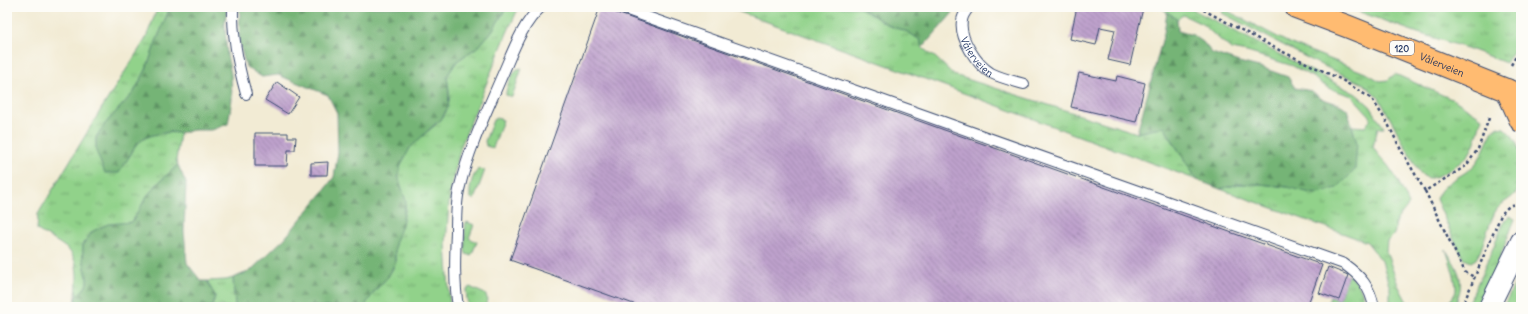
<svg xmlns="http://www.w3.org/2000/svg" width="1528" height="314" viewBox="0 0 1528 314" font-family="Delius,sans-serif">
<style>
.grass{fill:url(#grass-tufts);stroke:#568074}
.forest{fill:url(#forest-firs);stroke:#48726a}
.building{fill:url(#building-back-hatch)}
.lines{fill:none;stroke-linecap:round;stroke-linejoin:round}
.lane-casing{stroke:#3b4b70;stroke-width:12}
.street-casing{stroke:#3b4b70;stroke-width:22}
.primary-casing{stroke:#3b4b70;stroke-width:24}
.path{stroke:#3b4b70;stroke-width:2.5;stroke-dasharray:3 3;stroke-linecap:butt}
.lane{stroke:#fff;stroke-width:10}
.street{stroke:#fff;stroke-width:20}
.primary{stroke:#ffbb71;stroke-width:22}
.labels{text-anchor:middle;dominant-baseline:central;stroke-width:3;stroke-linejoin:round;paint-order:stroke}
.shield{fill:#fdfcf7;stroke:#5f6c8c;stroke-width:1}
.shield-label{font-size:9px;font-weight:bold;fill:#1b2f5e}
.street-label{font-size:10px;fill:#1b2f5e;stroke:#fdfcf7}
</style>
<defs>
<pattern id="grass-tufts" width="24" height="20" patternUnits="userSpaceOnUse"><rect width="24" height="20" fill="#91d28a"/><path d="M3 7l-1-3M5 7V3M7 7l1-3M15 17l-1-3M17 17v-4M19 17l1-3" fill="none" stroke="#76ab74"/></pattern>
<pattern id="forest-firs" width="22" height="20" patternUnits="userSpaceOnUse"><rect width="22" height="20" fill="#74b476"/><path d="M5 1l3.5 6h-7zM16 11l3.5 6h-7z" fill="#5e9364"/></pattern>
<pattern id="building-back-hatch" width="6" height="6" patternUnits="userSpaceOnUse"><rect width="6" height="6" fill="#bea1cc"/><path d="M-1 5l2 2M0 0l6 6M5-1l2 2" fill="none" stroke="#9a84a9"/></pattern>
</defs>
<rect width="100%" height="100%" fill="#fdfcf7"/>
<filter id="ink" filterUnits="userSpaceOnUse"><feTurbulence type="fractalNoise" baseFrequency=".025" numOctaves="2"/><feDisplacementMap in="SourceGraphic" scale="8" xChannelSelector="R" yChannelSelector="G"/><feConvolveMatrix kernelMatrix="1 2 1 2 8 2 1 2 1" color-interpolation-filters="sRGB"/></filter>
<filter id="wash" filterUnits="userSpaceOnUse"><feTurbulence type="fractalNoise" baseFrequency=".012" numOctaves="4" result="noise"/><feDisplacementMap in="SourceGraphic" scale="16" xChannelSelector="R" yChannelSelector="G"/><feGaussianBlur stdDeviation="0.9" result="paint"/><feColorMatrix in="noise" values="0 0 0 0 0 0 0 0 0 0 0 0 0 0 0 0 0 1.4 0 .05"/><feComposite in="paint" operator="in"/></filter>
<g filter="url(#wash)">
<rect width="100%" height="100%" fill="#f2ebd4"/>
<path class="grass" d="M158 7H170L156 42 146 70 134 92 105 124 96 137V151L130 156C132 152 134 147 136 144 146 132 166 132 180 133L176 161 178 165 159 182 147 196 132 222 93 231 83 244C83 250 82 257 84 263 87 280 92 284 76 296 77 282 79 265 71 253 67 246 45 235 37 230L38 214 100 111 145 40Z
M507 7H519L507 33 461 146 450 190 446 244 450 307H364C370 290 391 281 395 262 396 257 394 250 395 244 397 231 408 214 405 200 402 186 395 179 401 165 403 159 406 153 410 148 420 134 444 124 448 106 451 96 448 86 447 76L457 61 479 46 492 31Z
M726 7H859L890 26 908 32 920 40 922 48 935 57 954 75 1137 133 1164 127 1197 180 950 88Z
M1160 7H1188L1356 94 1370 106 1384 128H1378L1373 147C1378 156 1383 159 1389 167 1397 178 1403 191 1409 204L1395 222C1396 231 1395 236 1387 241L1386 251 1398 285 1407 302 1418 307H1390V289L1382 261 1367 242 1220 189 1239 184H1260L1287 187 1357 143 1352 126 1365 127 1370 120V116L1352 96 1328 88 1314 78 1293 66 1247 52 1231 49 1202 24 1183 15 1177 19Z
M1346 7H1406C1414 10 1423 11 1432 7H1521V39L1506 63 1467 48 1418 33Z
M1222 8 1289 43 1368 74 1380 81 1388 80 1395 74 1456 101 1482 118C1478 130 1476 144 1469 154 1463 162 1438 179 1429 178 1423 177 1420 173 1417 168L1379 98 1364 84 1317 63 1222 13Z
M522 68 512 97 506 95C506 86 511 76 517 69Z
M497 118 503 120 493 148 486 146 485 141 493 120Z
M1496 127 1504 128C1507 131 1511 133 1513 137 1522 149 1526 180 1516 193 1510 200 1500 203 1495 212 1489 224 1485 239 1480 252L1476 259 1471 262 1464 259 1454 240 1436 199C1444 181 1456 180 1470 169 1483 160 1486 139 1496 127Z
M479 169 485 170 474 200 470 197C469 189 472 174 479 169Z
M1509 216 1515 219 1490 282 1477 307H1467L1487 262 1505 220Z
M467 222 474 225 469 238 477 242 471 256 466 254 465 249V225Z
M1446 250C1460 272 1466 282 1454 307H1444C1448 303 1454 297 1456 291 1457 283 1449 258 1446 250Z
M1521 272V307H1503Z
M1348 275C1359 280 1364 296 1366 307H1332L1329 300 1330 297 1339 300Z
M233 278 235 307H212L215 296 207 281 226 280Z
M470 287 485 294 488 300 485 307H468L466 290Z"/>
<path class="forest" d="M170 7H227L225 24 227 55 231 74 232 99 228 124 212 130H194L180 133 170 132 153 135 145 138 137 144 119 173H105L96 151V138L105 124 134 92 146 70 156 42Z
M240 7H507L492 31 479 46 457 61 447 76 449 95 448 107 441 120 434 125 410 148 401 165 398 176 406 201 402 225 395 244V263L388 277 377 288 364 307H235L233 278 250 271 285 238 323 192 334 177 338 152 337 113 328 95 278 75 262 77 246 67 239 41Z
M859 7H958L922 48 920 40 908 32 890 26Z
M1167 12 1177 19 1178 31 1193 35 1203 42 1212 53 1239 62 1263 68 1288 77 1295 88 1312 91 1320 98 1341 105 1347 109 1357 143 1355 170 1337 188 1314 194 1287 187 1260 184H1239L1220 189 1197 180 1164 127 1137 133 1164 33Z
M178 165 186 183 184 231 187 263 201 281H207L215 296 212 307H75L76 296C92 284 87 280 84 263 82 257 83 250 83 244L93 231 108 224 132 222 147 196 159 182Z"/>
<g id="blocks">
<path class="building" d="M600 7 1322 265 1307 307H642L510 260Z
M1077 7H1138L1143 8 1130 65 1108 60 1115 30 1100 27 1096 45 1070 39Z
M1079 73 1116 81 1117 76 1145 83 1136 122 1071 107Z
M277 82 299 97 288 114 265 100Z
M255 133H288V137H296L295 150H288L287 166H255Z
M328 162 327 175H311V163Z
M1328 267 1348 275 1339 300 1319 293Z"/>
</g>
</g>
<g filter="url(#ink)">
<use href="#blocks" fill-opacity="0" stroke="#3b4b70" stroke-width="1"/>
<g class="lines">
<defs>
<g id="lane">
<path d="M233 7C232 37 238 65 246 94"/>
<path d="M619 7 1344 264C1361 276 1370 287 1374 307"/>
<path id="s1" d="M969 7C966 11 962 16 962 21 959 38 977 65 991 73 1001 78 1013 81 1024 84"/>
<path d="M458 307C454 282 455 257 456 231 456 216 456 200 460 186 469 148 486 113 501 78 512 54 521 25 541 7"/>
</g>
<path id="street" d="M1489 307 1521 241"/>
<g id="primary">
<path id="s2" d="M1296 7 1349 27 1521 96"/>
<path d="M1507 90 1521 121"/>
</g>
</defs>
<use href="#lane" class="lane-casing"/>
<use href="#street" class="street-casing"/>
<use href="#primary" class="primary-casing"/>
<path class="path" d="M1198 7 1279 50 1342 80 1372 99 1388 124 1401 150 1425 191 1466 166 1478 149 1489 118
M1511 65 1521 48
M1425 191 1465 272 1474 277
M1462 307 1501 215C1506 208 1512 202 1521 205"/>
<use href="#lane" class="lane"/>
<use href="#street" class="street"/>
<use href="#primary" class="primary"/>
</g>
</g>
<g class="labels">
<rect class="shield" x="1390" y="41" width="24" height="14" rx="3"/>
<g class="shield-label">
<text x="1402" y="48">120</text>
</g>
<g class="street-label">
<text stroke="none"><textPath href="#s1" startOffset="56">Vålerveien</textPath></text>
<text stroke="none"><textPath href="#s2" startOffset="157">Vålerveien</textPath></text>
</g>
</g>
<rect width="1528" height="314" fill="none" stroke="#fdfcf7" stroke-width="24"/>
</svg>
